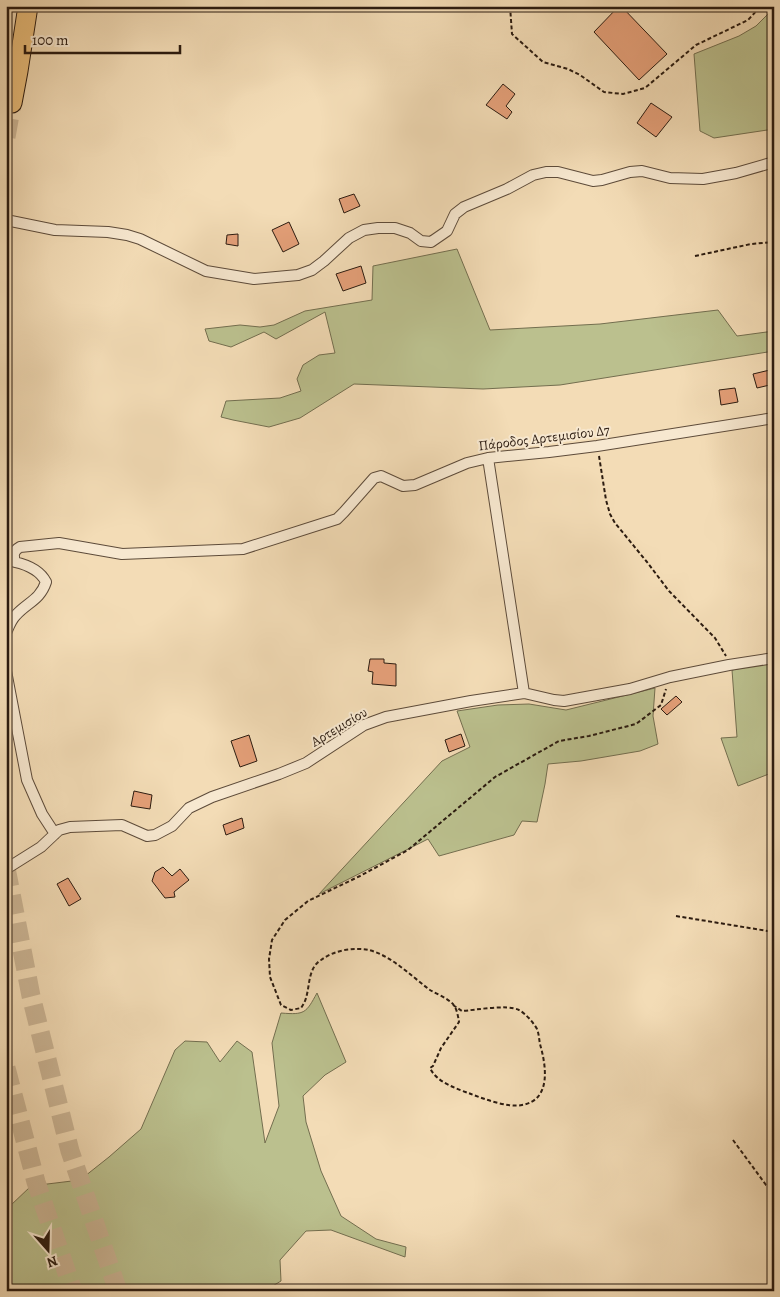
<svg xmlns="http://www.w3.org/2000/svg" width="780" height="1297" viewBox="0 0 780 1297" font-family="Alegreya,serif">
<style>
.green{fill:#bbc08e;stroke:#736e4f}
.building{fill:#e5a079;stroke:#2b1b10}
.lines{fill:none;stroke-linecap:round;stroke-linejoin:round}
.highway-tunnel{stroke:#cbb595;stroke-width:19;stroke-dasharray:19 9;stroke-linecap:butt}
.street-casing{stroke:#5d4b3a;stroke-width:12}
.highway-casing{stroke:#2b1b10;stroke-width:21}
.path{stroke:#2b1b10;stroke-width:2;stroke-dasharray:4 2.5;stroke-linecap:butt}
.street{stroke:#f7e8d0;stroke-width:10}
.highway{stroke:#eabe7b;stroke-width:19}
.labels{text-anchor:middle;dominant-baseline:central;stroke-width:4;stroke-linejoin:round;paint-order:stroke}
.street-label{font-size:14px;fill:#2b1b10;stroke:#f7e8d0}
</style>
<rect width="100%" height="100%" fill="#f3dcb6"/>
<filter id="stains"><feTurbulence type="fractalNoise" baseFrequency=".004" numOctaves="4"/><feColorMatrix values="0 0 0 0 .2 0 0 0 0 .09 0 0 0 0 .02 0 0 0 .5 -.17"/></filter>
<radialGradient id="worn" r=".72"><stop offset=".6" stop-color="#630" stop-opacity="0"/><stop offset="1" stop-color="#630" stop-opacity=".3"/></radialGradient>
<path class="green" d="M774 8V129L714 138 700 131 694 54 739 36 756 26Z
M457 249 490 330 600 324 718 310 737 336 774 331V351L560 385 483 389 354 384 300 418 269 427 233 420 221 417 226 401 280 398 301 391 297 379 303 365 319 355 335 353 325 312 276 339 264 332 231 347 209 341 205 329 240 325 260 327 274 325 305 311 372 300 373 266Z
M774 662V772L738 786 721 738 737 737 732 670Z
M655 688 653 716 658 744 640 751 581 761 548 764 545 784 537 822 522 821 514 835 439 856 428 839 319 894 442 761 470 747 457 711 498 705 529 704 566 710Z
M317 993 346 1062 325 1075 303 1096 306 1122 321 1171 341 1216 376 1239 406 1247 405 1257 331 1230 306 1231 280 1260 281 1281 271 1287 270 1291H6V1206H10L31 1186 80 1180 109 1157 141 1129 175 1050 185 1041 207 1042 220 1062 237 1041 252 1052 265 1143 279 1106 272 1043 281 1013C305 1015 306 1013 317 993Z"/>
<path class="building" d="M619 6H621L667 54 639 80 594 32Z
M503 84 515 94 506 106 512 112 507 119 486 105Z
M651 103 672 117 656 137 637 123Z
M354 194 360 206 344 213 339 199Z
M289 222 299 244 283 252 272 230Z
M238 234V246L226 244 227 235Z
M361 266 366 283 343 291 336 274Z
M774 369V384L757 388 753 374Z
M735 388 738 402 721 405 719 390Z
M370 659H384V663L396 664V686L372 684 373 672 368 671Z
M676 696 682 702 667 715 661 709Z
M461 734 465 746 449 752 445 740Z
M249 735 257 761 240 767 231 741Z
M134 791 152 795 150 809 131 806Z
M242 818 244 828 226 835 223 825Z
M163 867 172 876 180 869 189 880 174 892 175 897 165 898 152 881 155 872Z
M68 878 81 899 69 906 57 884Z"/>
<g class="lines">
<path class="highway-tunnel" d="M6 137 12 103
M6 868 31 996 70 1151 118 1291
M6 1068 36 1182 73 1291"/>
<defs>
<path id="street" d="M6 220 55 230 108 232 127 235 140 239 206 271 254 279 298 275 312 270 324 261 349 238 364 230 378 228H395L410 233 421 241 431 242 447 231 455 214 464 207 507 189 533 175 546 172H558L593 181 602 180 630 172 642 171 670 178 703 179 736 173 774 162
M488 458 524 693
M6 633C9 626 11 620 16 615 28 602 40 600 46 582 40 570 28 565 15 562 13 555 13 551 20 547L59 543 122 554 243 549 337 519 344 512 374 478 381 476 403 486 415 485 467 463 488 458 549 452 597 446 774 418
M6 671 27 780 42 814 55 834
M6 869 41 847 59 830 70 827 122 825 147 836 155 835 172 826 189 808 212 797 279 774 306 763 364 725 386 717 471 701 524 693 554 700 564 701 630 689 670 677 729 665 774 658"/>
<path id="highway" d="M12 103 18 71 28 6"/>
</defs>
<use href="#street" class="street-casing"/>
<use href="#highway" class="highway-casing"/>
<path class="path" d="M510 6 512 34 543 62 568 69 580 75 604 92 623 94 645 88 696 45 748 20 761 6
M695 256 751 244 774 242
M599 456 606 500 610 514 615 523 647 562 669 591 715 638 726 656
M676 916 774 932
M453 1005 462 1011C476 1010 507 1004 519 1010 526 1014 533 1022 537 1029 539 1034 539 1039 540 1044 546 1065 552 1100 522 1105 508 1108 484 1099 471 1094 457 1089 436 1082 430 1068L433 1066 441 1048 459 1022C458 1016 457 1009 453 1004 447 998 437 994 430 990 411 976 392 956 369 950 354 947 334 950 321 960 308 968 310 985 306 998 305 1002 303 1005 301 1008L291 1010 281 1005 270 977 269 959 272 940 285 920 308 901 360 876 408 850 495 777 559 741 589 736 636 724 661 705 666 689
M733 1140 766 1185 774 1188"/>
<use href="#street" class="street"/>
<use href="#highway" class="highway"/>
</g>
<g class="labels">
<g class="street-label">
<text transform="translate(544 438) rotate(-7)">Πάροδος Αρτεμισίου Δ7</text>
<text transform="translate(339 727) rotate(-31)">Αρτεμισίου</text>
</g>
</g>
<rect width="780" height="1297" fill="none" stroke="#f3dcb6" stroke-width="25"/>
<rect x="8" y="8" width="765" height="1282" fill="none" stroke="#2b1b10" stroke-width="2.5"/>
<rect x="12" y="12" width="755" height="1272" fill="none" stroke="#2b1b10"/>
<g transform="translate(48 1250) rotate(160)" stroke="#f7e8d0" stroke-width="4" paint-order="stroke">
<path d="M0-4L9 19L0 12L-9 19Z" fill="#2b1b10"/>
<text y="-8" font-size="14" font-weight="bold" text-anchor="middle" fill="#2b1b10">N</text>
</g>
<path d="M25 45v8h155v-8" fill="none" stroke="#2b1b10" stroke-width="2.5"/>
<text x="32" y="45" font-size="15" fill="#2b1b10" stroke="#f7e8d0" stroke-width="4" paint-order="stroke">100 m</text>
<rect width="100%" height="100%" filter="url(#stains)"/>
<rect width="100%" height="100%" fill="url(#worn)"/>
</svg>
